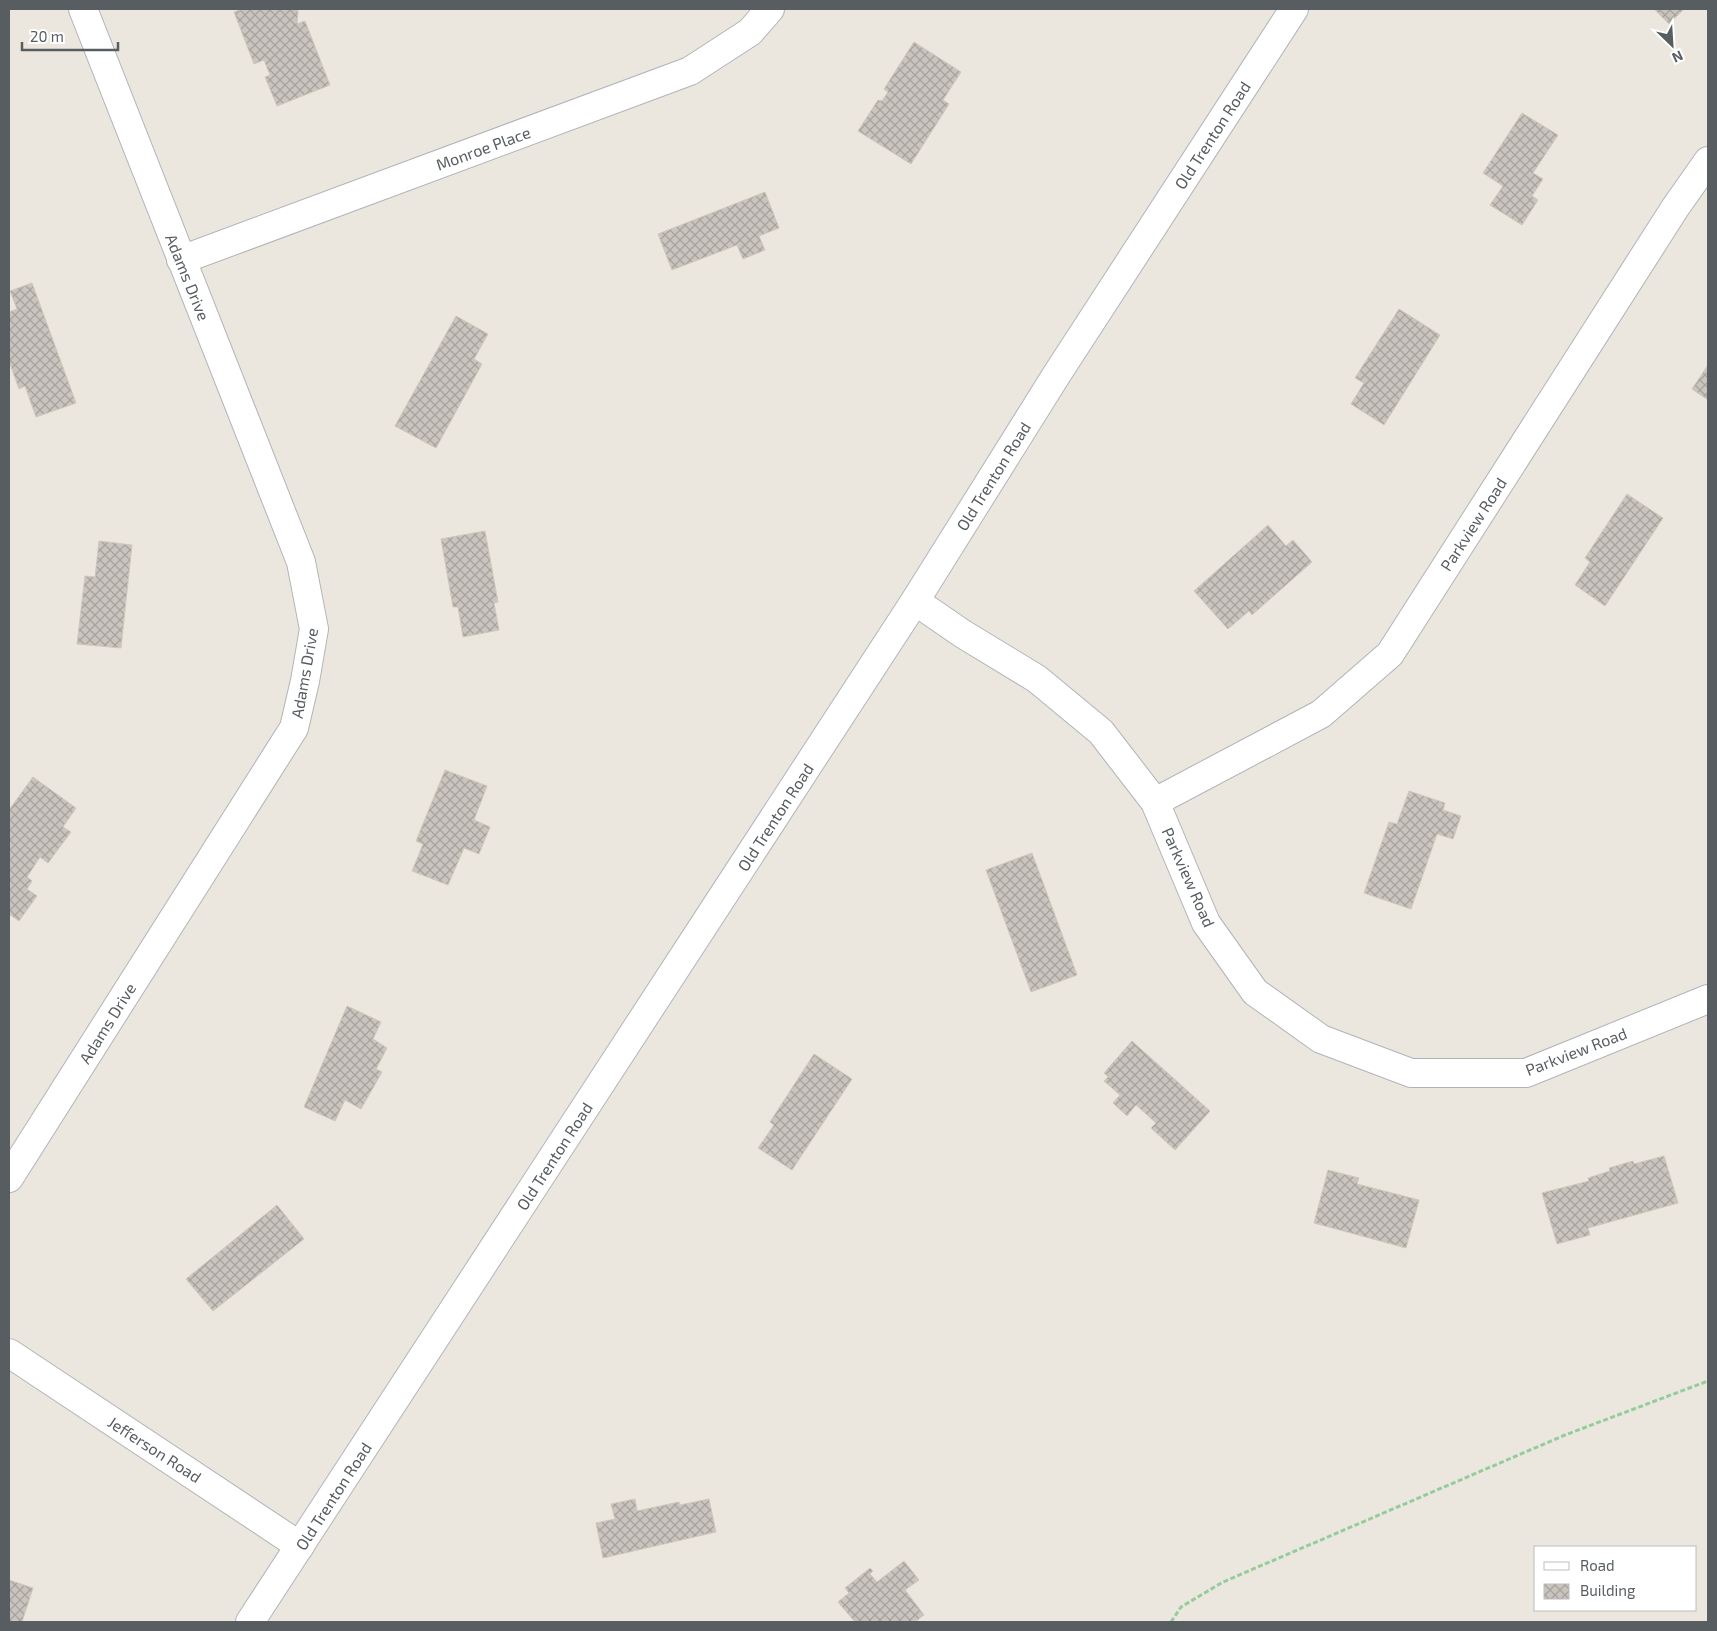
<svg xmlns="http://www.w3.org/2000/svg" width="1717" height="1631" viewBox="0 0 1717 1631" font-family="'Exo 2',sans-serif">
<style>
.building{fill:url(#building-cross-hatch);stroke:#d1c7bc}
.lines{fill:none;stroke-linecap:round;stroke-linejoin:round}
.street-casing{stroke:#b0b4b8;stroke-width:30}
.secondary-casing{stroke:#b0b6bb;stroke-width:30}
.path{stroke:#94cd9b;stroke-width:3;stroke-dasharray:5 2.5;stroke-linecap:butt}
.street{stroke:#fff;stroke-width:28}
.secondary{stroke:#fff;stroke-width:28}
.labels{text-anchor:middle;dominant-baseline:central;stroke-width:4;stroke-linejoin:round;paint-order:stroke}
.street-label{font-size:16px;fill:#575d61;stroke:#fff}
</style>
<defs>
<pattern id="building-cross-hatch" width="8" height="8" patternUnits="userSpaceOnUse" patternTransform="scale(1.25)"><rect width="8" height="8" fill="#c9c4bd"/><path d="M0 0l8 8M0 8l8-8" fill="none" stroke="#a6a29d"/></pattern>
</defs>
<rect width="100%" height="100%" fill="#ece7de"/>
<path class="building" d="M243 9H297L298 12 297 24 305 21 330 85 277 106 265 77 270 75 264 60 254 64 234 12Z
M1654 9H1684L1669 24Z
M914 42 961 72 943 100 949 104 911 164 858 131 878 100 882 101 888 92 884 89Z
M1522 113 1558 135 1533 173 1543 179 1532 196 1538 200 1522 225 1490 205 1503 186 1483 173Z
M765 192 779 228 759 236 765 250 743 259 737 245 672 270 658 234Z
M32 283 76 403 36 417 25 386 19 389 9 361V312L17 309 10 291Z
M1399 309 1440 335 1384 425 1351 404 1364 383 1355 378Z
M456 316 488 334 474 359 482 364 436 448 395 426Z
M1708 365V400L1692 389Z
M1627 494 1663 518 1605 606 1575 585 1590 562 1585 558Z
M1268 525 1286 546 1293 540 1312 562 1252 615 1249 611 1228 629 1194 591Z
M485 531 498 602 494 603 499 630 463 637 458 607H453L441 539Z
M99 541 132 545 121 648 77 644 85 576 95 577Z
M445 770 487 786 474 820 490 827 479 854 464 848 448 885 412 871 423 844 416 841Z
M33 777 76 808 63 827 71 832 48 863 40 857 27 877 32 881 27 889 37 896 19 921 9 914V810Z
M1409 791 1445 803 1443 810 1461 816 1453 839 1437 834 1411 909 1364 893 1389 822 1397 824Z
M1032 853 1077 975 1031 992 986 870Z
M347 1006 381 1022 373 1039 387 1048 376 1069 382 1072 361 1109 345 1100 335 1121 304 1107Z
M1132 1041 1210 1111 1175 1150 1151 1128 1156 1123 1136 1105 1127 1116 1113 1103 1120 1095 1104 1081 1108 1077 1104 1073Z
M814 1054 852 1079 792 1170 758 1148 774 1125 770 1122Z
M1664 1156 1678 1203 1588 1228 1590 1235 1557 1244 1542 1193 1589 1181 1588 1178 1610 1171 1609 1168 1633 1161 1634 1164Z
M1328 1170 1359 1178 1357 1184 1419 1200 1406 1248 1314 1223Z
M277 1205 304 1239 213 1311 186 1279Z
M635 1499 637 1511 679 1502 680 1505 709 1499 716 1532 603 1558 596 1523 615 1519 611 1504Z
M904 1561 919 1580 905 1590 924 1615 915 1622H855L838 1602 849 1593 845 1588 870 1568 873 1571 870 1574 877 1582Z
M9 1580 33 1588 22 1622H9Z"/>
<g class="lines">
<defs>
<path id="street" d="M1708 161 1675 208 1390 654 1321 714 1155 802 1206 923 1255 992 1321 1039 1411 1073H1526L1708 999
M181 260 690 71 750 32 770 9
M915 601 963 634 1037 679 1101 732 1155 802
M9 1178 294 728 305 681 314 629 301 562 83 9
M9 1353 300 1546"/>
<path id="secondary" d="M250 1622 915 601 1057 374 1294 9"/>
</defs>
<use href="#street" class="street-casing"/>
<use href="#secondary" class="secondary-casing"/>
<path class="path" d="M1171 1622 1181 1607 1223 1582 1565 1435 1708 1381"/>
<use href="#street" class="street"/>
<use href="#secondary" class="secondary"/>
</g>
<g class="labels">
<g class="street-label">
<text transform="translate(1212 135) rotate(-57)">Old Trenton Road</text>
<text transform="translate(483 148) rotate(-20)">Monroe Place</text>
<text transform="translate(188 277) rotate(68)">Adams Drive</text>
<text transform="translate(993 476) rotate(-58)">Old Trenton Road</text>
<text transform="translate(1473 524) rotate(-57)">Parkview Road</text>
<text transform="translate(304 673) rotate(-80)">Adams Drive</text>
<text transform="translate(775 817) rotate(-57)">Old Trenton Road</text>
<text transform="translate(1189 877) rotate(66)">Parkview Road</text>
<text transform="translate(107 1023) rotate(-58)">Adams Drive</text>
<text transform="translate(1576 1051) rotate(-21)">Parkview Road</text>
<text transform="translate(554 1156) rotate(-57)">Old Trenton Road</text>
<text transform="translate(155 1449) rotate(33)">Jefferson Road</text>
<text transform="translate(333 1496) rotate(-57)">Old Trenton Road</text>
</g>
</g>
<rect width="1717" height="1631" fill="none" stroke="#575d61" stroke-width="20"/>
<rect x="1534" y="1546" width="162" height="65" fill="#ffffff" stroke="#bcbec0"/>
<rect x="1544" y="1562" width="25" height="8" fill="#ffffff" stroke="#bcbec0"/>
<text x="1580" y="1571" font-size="15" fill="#575d61">Road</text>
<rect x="1544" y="1584" width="25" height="15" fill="url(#building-cross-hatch)" stroke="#bcbec0"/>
<text x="1580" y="1596" font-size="15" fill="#575d61">Building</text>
<g transform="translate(1672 45) rotate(155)" stroke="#ffffff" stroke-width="4" paint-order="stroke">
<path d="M0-4L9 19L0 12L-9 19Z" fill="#575d61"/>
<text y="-8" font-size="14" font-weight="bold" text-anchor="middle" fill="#575d61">N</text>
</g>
<path d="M22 42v8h96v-8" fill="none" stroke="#575d61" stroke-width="2.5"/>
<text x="30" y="42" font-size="15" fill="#575d61" stroke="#ffffff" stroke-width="4" paint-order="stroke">20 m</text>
</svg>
